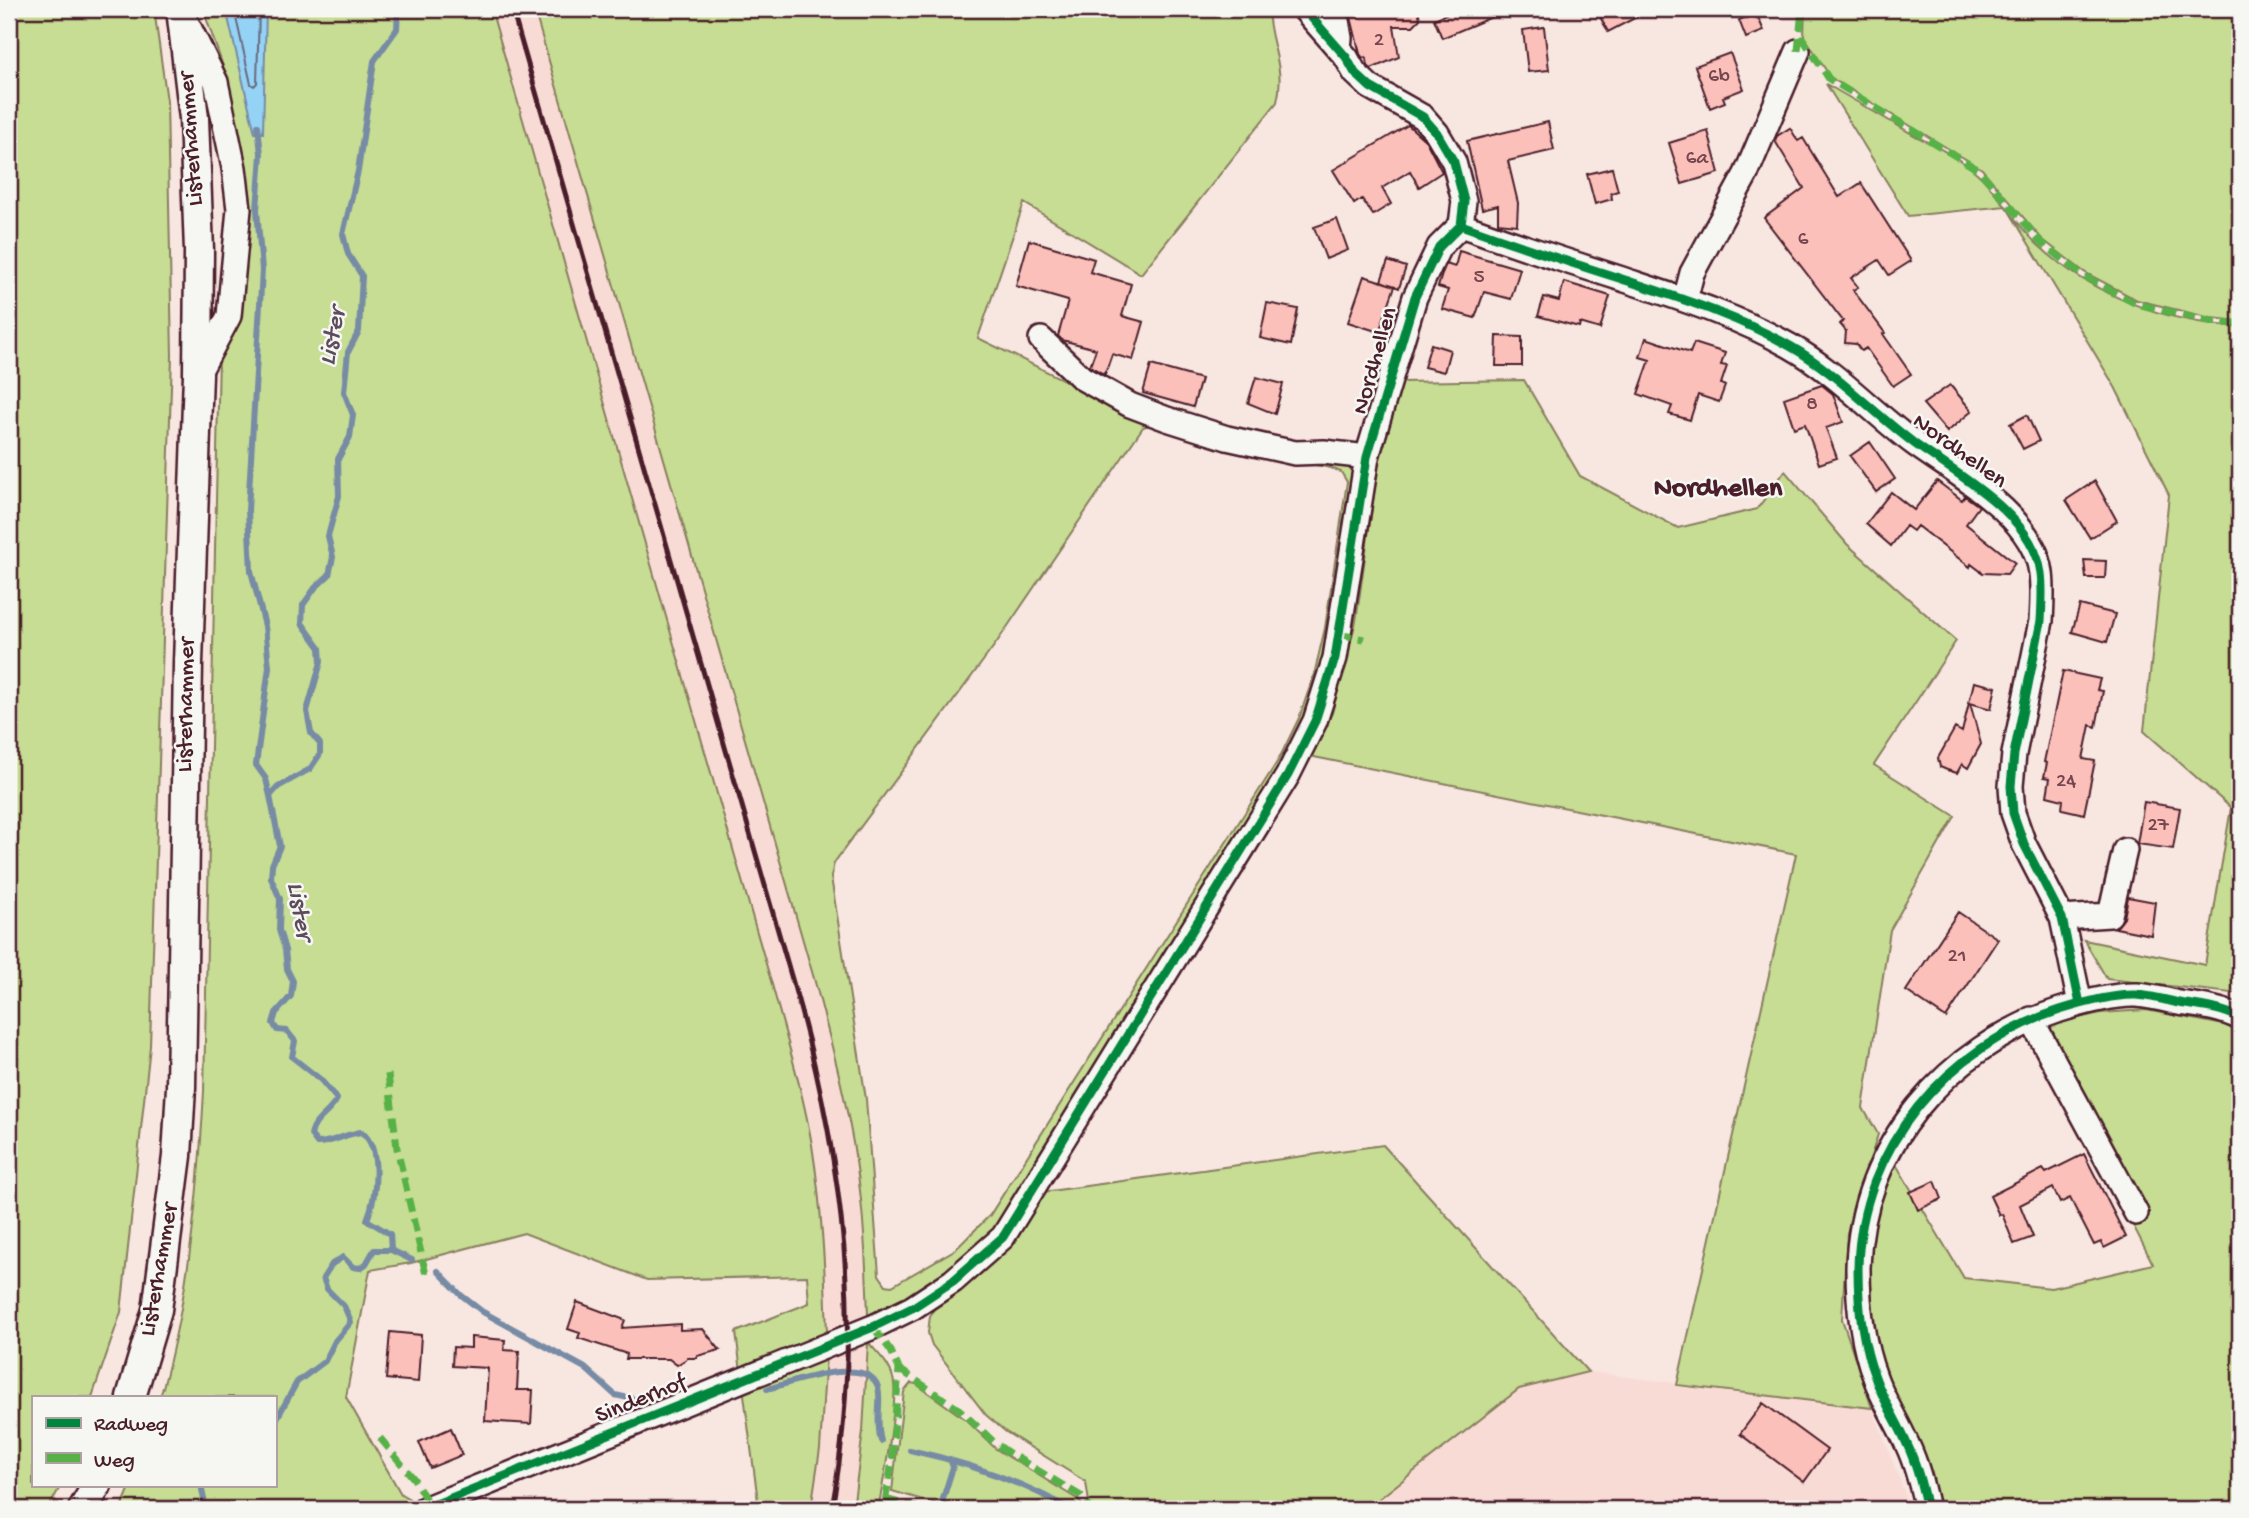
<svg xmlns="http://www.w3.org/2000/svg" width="2249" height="1518" viewBox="0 0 2249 1518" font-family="'Gochi Hand',sans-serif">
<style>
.built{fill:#f9dbd5}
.green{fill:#c6dd93;stroke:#887e5f;stroke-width:2}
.water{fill:#95d3f6;stroke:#778ba5;stroke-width:2}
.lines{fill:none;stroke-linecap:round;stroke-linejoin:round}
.shore{stroke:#68677c;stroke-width:2}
.stream{stroke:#778ba5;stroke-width:6}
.building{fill:#fcc0ba;stroke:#4a1f2b;stroke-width:2}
.minor-casing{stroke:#4a1f2b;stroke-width:28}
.major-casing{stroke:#4a1f2b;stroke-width:33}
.minor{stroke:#f6f6f2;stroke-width:23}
.major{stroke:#f6f6f2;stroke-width:28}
.rail{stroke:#4a1f2b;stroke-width:5}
.quiet{stroke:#57b146;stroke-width:7;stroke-dasharray:14 7;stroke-linecap:butt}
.cycleway-casing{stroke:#f6f6f2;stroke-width:13}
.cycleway{stroke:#00873e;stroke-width:9}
.labels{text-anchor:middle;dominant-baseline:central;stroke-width:5;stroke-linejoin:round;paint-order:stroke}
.number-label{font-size:21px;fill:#76474f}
.street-label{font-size:24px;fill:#4a1f2b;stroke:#f6f6f2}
.water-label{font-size:26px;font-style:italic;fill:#5d4c5e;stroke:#f6f6f2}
.quarter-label{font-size:28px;font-weight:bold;fill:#4a1f2b;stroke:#f6f6f2}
</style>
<rect width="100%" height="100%" fill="#f8e6e1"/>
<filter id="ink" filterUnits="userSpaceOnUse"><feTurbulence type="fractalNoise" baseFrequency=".0143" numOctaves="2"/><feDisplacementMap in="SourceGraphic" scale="14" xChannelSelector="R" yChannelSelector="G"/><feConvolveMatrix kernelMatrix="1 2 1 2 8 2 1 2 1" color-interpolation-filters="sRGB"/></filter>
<g filter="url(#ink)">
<path class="built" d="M491 9H534L817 989 842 1085 856 1162 864 1241 868 1315 863 1431 853 1509H811L820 1449 826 1355 812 1144 796 1069Z
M1588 1372 1872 1408 1911 1509H1366L1519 1389Z"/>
<path class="green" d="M9 9H154L167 101 172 356 150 1046 121 1312 92 1397H33V1485H61L48 1509H9L11 1491 9 1490Z
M203 9H491L773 988C787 1040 803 1092 812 1145 822 1208 825 1270 827 1334L741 1372 736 1332 809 1303 807 1276 647 1280 524 1233 411 1263 370 1270 346 1397 401 1494 411 1500 407 1509H121L131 1485H275V1397H160C169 1370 174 1342 180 1314 194 1240 200 1166 204 1091L219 353 242 289 250 193 226 75Z
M534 9H1268C1269 44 1286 66 1277 102L1141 274 1024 203 978 338 1154 424 1143 427 997 642 834 863 831 877 866 1099 879 1275 886 1285 892 1286 956 1249 990 1215 1279 759 1299 718 1314 675 1325 628 1347 482 1341 472 1331 468 1267 456 1346 463 1355 468 1325 666 1308 714 1285 763 993 1232C957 1269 917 1296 868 1315 866 1264 864 1212 856 1161 847 1102 832 1046 817 989Z
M1805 9H2240V321L2211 318 2137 300 2084 272 2042 239 1982 169 1831 78 1804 36Z
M1826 84C1855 101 1885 118 1914 135 1935 146 1960 158 1978 174 2000 195 2015 223 2037 244 2092 296 2165 322 2240 327V994L2107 979 2084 940 2205 965 2231 808 2144 731 2169 495 2115 387 2006 206 1908 216Z
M1524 380 1580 476 1678 528 1757 509 1785 471 1847 544 1956 641 1874 765 1955 816 1890 930 1863 1108 1878 1134 1847 1234 1842 1319 1872 1408 1677 1385 1796 854 1309 756 1332 713 1356 621 1380 451 1400 382Z
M2146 1010 2224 1025 2240 1032V1509H1937L1878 1361 1866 1301 1870 1236 1885 1180 1894 1161 1964 1278 2051 1288 2153 1264 2133 1225 2142 1215 2041 1026 2101 1013Z
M1383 1145 1588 1372 1519 1389 1366 1509H1090L1086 1482 1006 1432 986 1415 932 1345 928 1333 930 1316 935 1307 977 1270 1043 1192Z
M868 1342C877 1353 890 1364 893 1378 899 1400 883 1484 878 1509H853L863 1431Z
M826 1355 820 1449 811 1509H759L743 1387Z
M911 1383 916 1384 965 1419 996 1449 1077 1499 1086 1509H954L892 1491 904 1392Z"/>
<path class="water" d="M226 9H266L263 133H255Z"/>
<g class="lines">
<path class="shore" d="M234 9 251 84 254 86 257 83 259 9"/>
<path class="stream" d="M258 126 261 154 257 210 262 270 248 510 251 571 265 626 269 667 256 765 266 779 270 796
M391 1250 412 1260
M438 1271 461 1295 483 1312 585 1368 615 1395 638 1400
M767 1389C791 1383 868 1354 878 1387 882 1401 875 1421 881 1441
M275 1422 297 1382 325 1361 335 1341 351 1322 344 1306 327 1289 323 1278 332 1264 343 1257 353 1267 360 1268 366 1264 374 1250H391L390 1234 367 1220C376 1198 383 1147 361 1132 345 1134 332 1143 317 1143L311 1135C314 1118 330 1114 337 1099L320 1079 292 1057 295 1041 287 1031 277 1030 273 1023 276 1013 291 996 293 981 287 969 285 950 279 930 280 899 271 878 272 865 280 846 270 796 278 787 310 769 320 754V744L311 733 307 711 321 662 320 648 302 623 303 605 315 588 329 575 333 557 328 536 339 496 338 459 350 437 353 415 344 392 348 352 359 331 362 276 348 254 343 234 358 171 374 61 397 29 398 9
M910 1450C965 1462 1020 1481 1070 1509
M203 1485 202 1490 206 1509
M942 1502 953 1467 950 1459"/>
</g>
<path class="building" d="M1349 9H1418L1420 19 1413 26H1394L1399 57 1371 69 1367 65 1366 57 1363 58 1360 54Z
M1458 9H1511L1442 38 1434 19Z
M1596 9H1652L1608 32Z
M1756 13 1764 31 1746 38 1739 20Z
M1544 27 1549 70 1528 72 1523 30Z
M1730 53 1744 89 1723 97 1725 102 1710 108 1695 66Z
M1548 122 1554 150 1508 161 1518 203 1517 225 1498 223V205L1482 209 1467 141Z
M1408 125 1426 141 1442 172 1419 187 1410 171 1382 188 1391 204 1373 215 1362 199 1354 204 1333 170Z
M1790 128 1798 141 1803 138 1839 197 1861 183 1911 261 1889 275 1879 260 1851 278 1858 287 1853 290 1885 333 1883 334 1911 374 1893 386 1866 348 1861 351 1856 344 1845 343 1846 331 1840 324 1843 321 1764 218 1804 188 1775 141 1777 136Z
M1708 131 1719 173 1682 184 1669 143Z
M1612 168 1618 191 1611 193 1612 199 1595 204 1587 174Z
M1337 219 1348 250 1326 259 1314 227Z
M1029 240 1094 259 1090 272 1131 284 1122 316 1144 322 1133 360 1112 354 1105 374 1102 373 1090 366 1096 349 1062 340 1058 336 1068 301 1016 286Z
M1459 251 1520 269 1511 299 1484 292 1475 318 1442 309 1448 290 1438 287 1443 271 1446 264 1455 267Z
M1388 261 1406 267 1399 288 1381 281Z
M1364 276 1395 286 1379 332 1348 322Z
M1564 282 1610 296 1600 329 1580 323 1579 327 1538 316 1544 297 1559 301Z
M1267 303 1298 309 1291 345 1260 338Z
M1497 336 1522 337V366H1496Z
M1646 338 1690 353 1694 343 1725 353 1721 365 1727 366 1721 384 1725 386 1719 402 1698 395 1690 420 1669 414 1672 406 1638 394 1650 360 1640 357Z
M1431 344 1450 350 1444 372 1424 367Z
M1151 365 1201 379 1193 407 1143 393Z
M1256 377 1283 384 1275 414 1248 403Z
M1822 385 1833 394 1843 422 1826 428 1837 458 1819 464 1805 424 1794 428 1784 398Z
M1950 385 1972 411 1947 432 1923 404Z
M2027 415 2039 441 2023 449 2010 424Z
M1870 442 1895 479 1876 492 1850 456Z
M1937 481 1962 500 1965 496 1979 506 1966 524 2015 563 2007 574 1983 573 1971 564 1970 567 1917 526 1913 531 1906 526 1891 546 1866 524 1891 492 1914 510Z
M2095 481 2117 521 2090 538 2066 500Z
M2084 560 2106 561 2105 578H2086Z
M2080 605 2115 614 2107 642 2072 632Z
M2063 671 2100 679 2097 690 2103 691 2096 727 2090 725 2083 759 2095 761 2084 814 2062 809 2063 800 2047 796 2050 778 2044 777 2047 763 2044 762Z
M1974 682 1996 687 1991 709 1970 703 1981 744 1968 768 1962 764 1957 773 1947 770 1940 767 1938 758 1955 728 1962 732Z
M2144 802 2180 808 2173 849 2137 844Z
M2128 897 2155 902 2151 935 2116 928 2124 918Z
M1958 912 1998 939 1946 1018 1906 991Z
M2084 1154 2126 1237 2104 1248 2101 1242 2094 1245 2070 1198 2060 1203 2053 1188 2020 1205 2033 1237 2014 1244 2002 1214 1999 1215 1990 1196 2043 1169 2046 1173Z
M1935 1181 1942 1199 1918 1210 1910 1192Z
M577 1302 625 1320 622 1328 680 1324V1330L703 1329 720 1350 697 1356V1358H688L677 1365 669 1359H626L627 1354 578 1338 580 1333 568 1329Z
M390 1332 421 1335 418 1382 386 1379Z
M471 1337 505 1340 504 1350 519 1351 517 1390H533L531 1424 485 1421 488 1368 452 1366 453 1347 471 1348Z
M1763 1403 1827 1450 1804 1482 1740 1434Z
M451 1428 462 1455 430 1468 419 1442Z"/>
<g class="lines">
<defs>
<path id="minor" d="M1335 9 1340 38 1339 49
M187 23 216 82 234 168 239 209 229 316 198 374
M1461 225C1514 244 1568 262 1622 279 1679 298 1737 316 1790 346 1836 372 1872 412 1915 444 1958 475 2034 516 2041 573 2043 589 2042 605 2041 621L2014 754 2011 786 2013 813 2024 844 2062 918 2080 1004
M1685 300 1692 273 1746 174 1798 51
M1041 339 1082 378 1130 405 1167 419 1227 438 1295 453 1324 452 1367 457
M2062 918 2110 915 2125 850
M2031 1019 2136 1213
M424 1509 873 1327 912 1308 953 1281 1003 1237 1288 775 1315 721 1335 658 1367 457 1415 297 1439 247 1461 225 1464 201 1454 162 1437 133 1423 117 1370 87 1355 73 1346 57 1304 9
M1927 1509C1922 1486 1917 1465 1907 1444 1897 1421 1883 1400 1875 1377 1862 1343 1858 1304 1858 1268 1860 1147 1948 1046 2060 1010 2082 1003 2114 994 2137 995 2151 996 2166 1000 2179 1003 2200 1006 2221 1008 2240 1018"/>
<path id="major" d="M131 1397 157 1310 177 1156 181 1087 188 663 198 374 199 251 194 118 181 9
M83 1509 97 1485"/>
</defs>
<use href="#minor" class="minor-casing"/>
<use href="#major" class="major-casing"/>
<use href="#minor" class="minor"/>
<use href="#major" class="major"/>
<path class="rail" d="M512 9 794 986C844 1163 864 1327 832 1509"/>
<path class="quiet" d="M1801 36 1829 79 1980 171 2040 241 2082 275 2136 304 2210 321 2240 324
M1798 51 1802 9
M1338 634 1364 639
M388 1074 397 1148 427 1279
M873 1327 891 1351 899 1369 892 1461 884 1509
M899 1369 960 1410 995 1443 1009 1453 1081 1496 1091 1509
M380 1438 414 1479 430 1507
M885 1499 922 1509"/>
<defs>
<path id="cycleway" d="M1461 225C1514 244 1568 262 1622 279 1679 298 1737 316 1790 346 1836 372 1872 412 1915 444 1958 475 2034 516 2041 573 2043 589 2042 605 2041 621L2014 754 2011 786 2013 813 2024 844 2062 918 2080 1004
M424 1509 873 1327 912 1308 953 1281 1003 1237 1288 775 1315 721 1335 658 1367 457 1415 297 1439 247 1461 225 1464 201 1454 162 1437 133 1423 117 1370 87 1355 73 1346 57 1304 9
M1927 1509C1922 1486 1917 1465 1907 1444 1897 1421 1883 1400 1875 1377 1862 1343 1858 1304 1858 1268 1860 1147 1948 1046 2060 1010 2082 1003 2114 994 2137 995 2151 996 2166 1000 2179 1003 2200 1006 2221 1008 2240 1018"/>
</defs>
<use href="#cycleway" class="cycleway-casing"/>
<use href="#cycleway" class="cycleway"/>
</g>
</g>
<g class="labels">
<g class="number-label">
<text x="1379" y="41">2</text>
<text x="1719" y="77">6b</text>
<text x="1697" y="159">6a</text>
<text x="1803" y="240">6</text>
<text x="1479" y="278">5</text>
<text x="1812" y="405">8</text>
<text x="2066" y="782">24</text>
<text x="2158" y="826">27</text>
<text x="1957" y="957">21</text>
</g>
<g class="street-label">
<text transform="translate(192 139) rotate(-94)">Listerhammer</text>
<text transform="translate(1376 361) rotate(-74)">Nordhellen</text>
<text transform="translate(1959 452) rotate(36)">Nordhellen</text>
<text transform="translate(187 705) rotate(-89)">Listerhammer</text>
<text transform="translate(160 1270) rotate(-80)">Listerhammer</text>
<text transform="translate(641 1400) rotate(-22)">Sinderhof</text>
</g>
<g class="water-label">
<text transform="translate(334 337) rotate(-79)">Lister</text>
<text transform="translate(298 911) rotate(80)">Lister</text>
</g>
<g class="quarter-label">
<text x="1718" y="489">Nordhellen</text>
</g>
</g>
<rect width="2249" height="1518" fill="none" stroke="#f6f6f2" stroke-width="35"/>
<rect x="18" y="18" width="2214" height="1483" fill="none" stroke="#4a1f2b" stroke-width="2.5" filter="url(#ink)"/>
<rect x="32" y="1396" width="245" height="91" fill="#f6f6f2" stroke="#b1a0a2" stroke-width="2"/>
<rect x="46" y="1418" width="35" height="10" fill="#00873e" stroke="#b1a0a2" stroke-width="2"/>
<text x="94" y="1430" font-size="21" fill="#4a1f2b">Radweg</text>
<rect x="46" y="1453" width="35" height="10" fill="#57b146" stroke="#b1a0a2" stroke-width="2"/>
<text x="94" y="1466" font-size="21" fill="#4a1f2b">Weg</text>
</svg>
